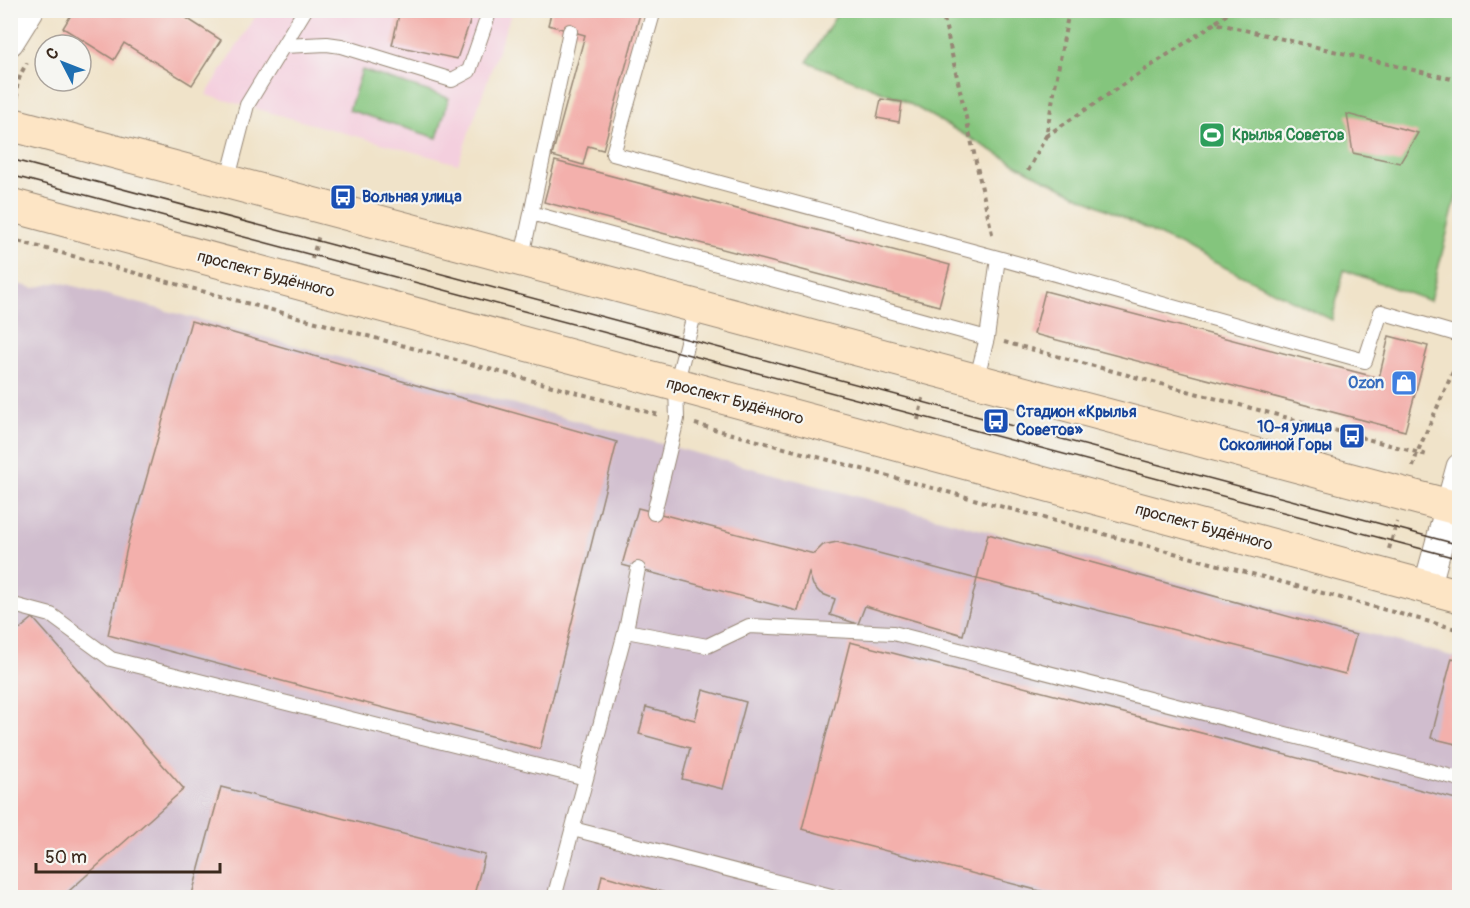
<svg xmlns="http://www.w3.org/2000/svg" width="1470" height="908" viewBox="0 0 1470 908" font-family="Pangolin,sans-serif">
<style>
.built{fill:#f4cfde}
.industrial{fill:#d0bdce}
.green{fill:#84c57d;stroke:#60784e;stroke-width:1.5}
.building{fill:#f3b0ac}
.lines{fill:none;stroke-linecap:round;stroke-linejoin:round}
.service-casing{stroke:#968674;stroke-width:16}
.minor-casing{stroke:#968674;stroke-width:29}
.secondary-casing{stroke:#968674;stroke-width:35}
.path{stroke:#968674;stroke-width:4;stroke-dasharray:4.5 4.5;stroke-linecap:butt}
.service{stroke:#fff;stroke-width:14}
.minor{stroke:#fff;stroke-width:27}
.secondary{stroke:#fde5c5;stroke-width:33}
.tram{stroke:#3b2a1e;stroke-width:1.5}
.labels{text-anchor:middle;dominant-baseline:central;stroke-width:4.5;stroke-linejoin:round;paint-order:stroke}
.leisure-label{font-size:16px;font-weight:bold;fill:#27864d;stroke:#f6f6f2;text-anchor:start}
.transit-label{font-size:16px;font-weight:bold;fill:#164399;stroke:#f6f6f2;text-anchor:start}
.street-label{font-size:16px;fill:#3b2a1e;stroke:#f6f6f2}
.shop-label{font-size:16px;font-weight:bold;fill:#366cbe;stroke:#f6f6f2;text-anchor:end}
</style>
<rect width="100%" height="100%" fill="#f6f6f2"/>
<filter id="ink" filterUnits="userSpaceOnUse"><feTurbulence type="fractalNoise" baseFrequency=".0167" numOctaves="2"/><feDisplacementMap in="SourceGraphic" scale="12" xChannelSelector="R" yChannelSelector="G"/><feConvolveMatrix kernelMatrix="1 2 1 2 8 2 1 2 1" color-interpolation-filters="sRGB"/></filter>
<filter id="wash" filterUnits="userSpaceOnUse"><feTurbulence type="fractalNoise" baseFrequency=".008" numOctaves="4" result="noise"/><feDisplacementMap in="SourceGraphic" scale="24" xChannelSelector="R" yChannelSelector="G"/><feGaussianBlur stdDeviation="1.35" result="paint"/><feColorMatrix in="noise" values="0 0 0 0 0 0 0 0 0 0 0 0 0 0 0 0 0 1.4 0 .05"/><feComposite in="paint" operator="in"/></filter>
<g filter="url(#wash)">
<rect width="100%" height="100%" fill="#f0e3c9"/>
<path class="built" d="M259 11H512L458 164 206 95Z"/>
<path class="industrial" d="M10 282 34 288 59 282 1459 658V897H11Z"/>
<path class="green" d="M839 11H1459V186L1430 301 1344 270 1332 320 1028 171 903 100 807 62Z
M362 70 449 98 437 138 349 110Z"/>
<g id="blocks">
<path class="building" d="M74 10H174L221 40 192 85 124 43 114 60 63 28Z
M400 10H474L457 59 392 45Z
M552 10H641L603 150 588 146 583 165 552 156 585 35 548 25Z
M881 99 902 102 899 122 877 118Z
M1347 114 1418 133 1400 163 1353 153Z
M555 161 950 265 939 306 544 202Z
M1045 291 1379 378 1389 336 1428 346 1405 431 1034 334Z
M191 321 617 442 540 749 108 635 128 543Z
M638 508 814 554 823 545 837 542 977 579 963 635 865 606 858 624 830 615 835 599 820 593 813 585 809 573 798 611 622 565Z
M988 534 1356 635 1345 674 977 579Z
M33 618 184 789 61 898H10V637Z
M850 642 1460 800V898H1067L802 829Z
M1452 658 1460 660V745L1431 738Z
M703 690 746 702 723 789 682 779 690 748 639 734 646 707 695 720Z
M221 787 485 855 473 898H191Z
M602 875 680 897V898H597Z"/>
</g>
</g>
<g filter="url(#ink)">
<use href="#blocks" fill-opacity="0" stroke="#968674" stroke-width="1.5"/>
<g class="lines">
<defs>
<path id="service" d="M654 10 613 154 998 258 1365 361 1381 312 1460 335
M284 46 327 44 341 46 452 80 469 71 490 10
M227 182 247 105 305 10
M531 213 987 338
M521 261 570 31
M976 381 987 338 998 258
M654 513 677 419 676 385 696 307
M10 604 51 615 111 659 586 778
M626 631 707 646 749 626 893 633 1460 779
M573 829 839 898
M554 898 627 625 638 569"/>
<path id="minor" d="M10 42 30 10
M1427 587 1460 467"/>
<path id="secondary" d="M10 124 1460 509
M10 205 1460 596"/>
</defs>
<use href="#service" class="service-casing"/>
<use href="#minor" class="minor-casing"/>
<use href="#secondary" class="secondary-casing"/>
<path class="path" d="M942 10 993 238
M1216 22 1233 10
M18 98C14 87 21 72 27 63
M1046 136 1215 23 1460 81
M1028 171 1046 136 1069 10
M10 239 659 415
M312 259 319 235
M1004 342 1427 455
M918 420 924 394
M695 424 1460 630
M1413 467 1417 453 1460 356
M1389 549 1397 522"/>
<use href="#service" class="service"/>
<use href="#minor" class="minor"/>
<use href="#secondary" class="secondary"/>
<path class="tram" d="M10 159 1460 545
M10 175 1460 559"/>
</g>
</g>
<defs>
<symbol id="stadium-square" viewBox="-11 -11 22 22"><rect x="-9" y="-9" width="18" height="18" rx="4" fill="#2e9e5b" stroke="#f6f6f2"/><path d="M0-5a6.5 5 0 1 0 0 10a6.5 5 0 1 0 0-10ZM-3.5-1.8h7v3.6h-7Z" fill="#fff"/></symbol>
<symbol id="bus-square" viewBox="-11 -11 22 22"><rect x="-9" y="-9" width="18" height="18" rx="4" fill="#1a4fb4" stroke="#f6f6f2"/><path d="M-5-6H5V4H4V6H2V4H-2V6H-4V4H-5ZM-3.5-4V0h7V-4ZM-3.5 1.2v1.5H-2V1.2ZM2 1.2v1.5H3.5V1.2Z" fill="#fff"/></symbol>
<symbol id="shop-square" viewBox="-11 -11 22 22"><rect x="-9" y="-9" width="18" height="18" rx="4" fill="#3f7fe0" stroke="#f6f6f2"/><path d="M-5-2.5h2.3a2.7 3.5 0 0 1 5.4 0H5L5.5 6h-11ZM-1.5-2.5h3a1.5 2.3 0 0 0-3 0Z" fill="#fff"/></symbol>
</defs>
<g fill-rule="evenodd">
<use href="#stadium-square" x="1197" y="120" width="30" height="30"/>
<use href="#bus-square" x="328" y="182" width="30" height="30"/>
<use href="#shop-square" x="1389" y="368" width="30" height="30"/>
<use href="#bus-square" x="981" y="406" width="30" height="30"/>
<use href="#bus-square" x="1337" y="421" width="30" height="30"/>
</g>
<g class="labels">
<g class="leisure-label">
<text x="1232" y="135">Крылья Советов</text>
</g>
<g class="transit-label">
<text x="362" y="197">Вольная улица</text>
<text x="1016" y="412">Стадион «Крылья<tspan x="1016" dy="18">Советов»</tspan></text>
<text x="1332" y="427" text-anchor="end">10-я улица<tspan x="1332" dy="18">Соколиной Горы</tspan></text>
</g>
<g class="street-label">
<text transform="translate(266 274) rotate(15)">проспект Будённого</text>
<text transform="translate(735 401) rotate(15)">проспект Будённого</text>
<text transform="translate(1204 527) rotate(15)">проспект Будённого</text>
</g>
<g class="shop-label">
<text x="1384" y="383">Ozon</text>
</g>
</g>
<rect width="1470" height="908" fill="none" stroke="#f6f6f2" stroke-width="36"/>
<g transform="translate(63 63) rotate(312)"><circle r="28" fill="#f6f6f2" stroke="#aba49d" stroke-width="1.5"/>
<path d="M0-4.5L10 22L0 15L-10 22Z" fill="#1f6fb2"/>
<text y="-9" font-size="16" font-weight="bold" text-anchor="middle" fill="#3b2a1e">С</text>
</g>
<path d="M36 863v9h184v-9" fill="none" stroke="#3b2a1e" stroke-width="3"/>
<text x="45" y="863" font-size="18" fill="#3b2a1e" stroke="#f6f6f2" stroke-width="4.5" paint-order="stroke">50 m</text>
</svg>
